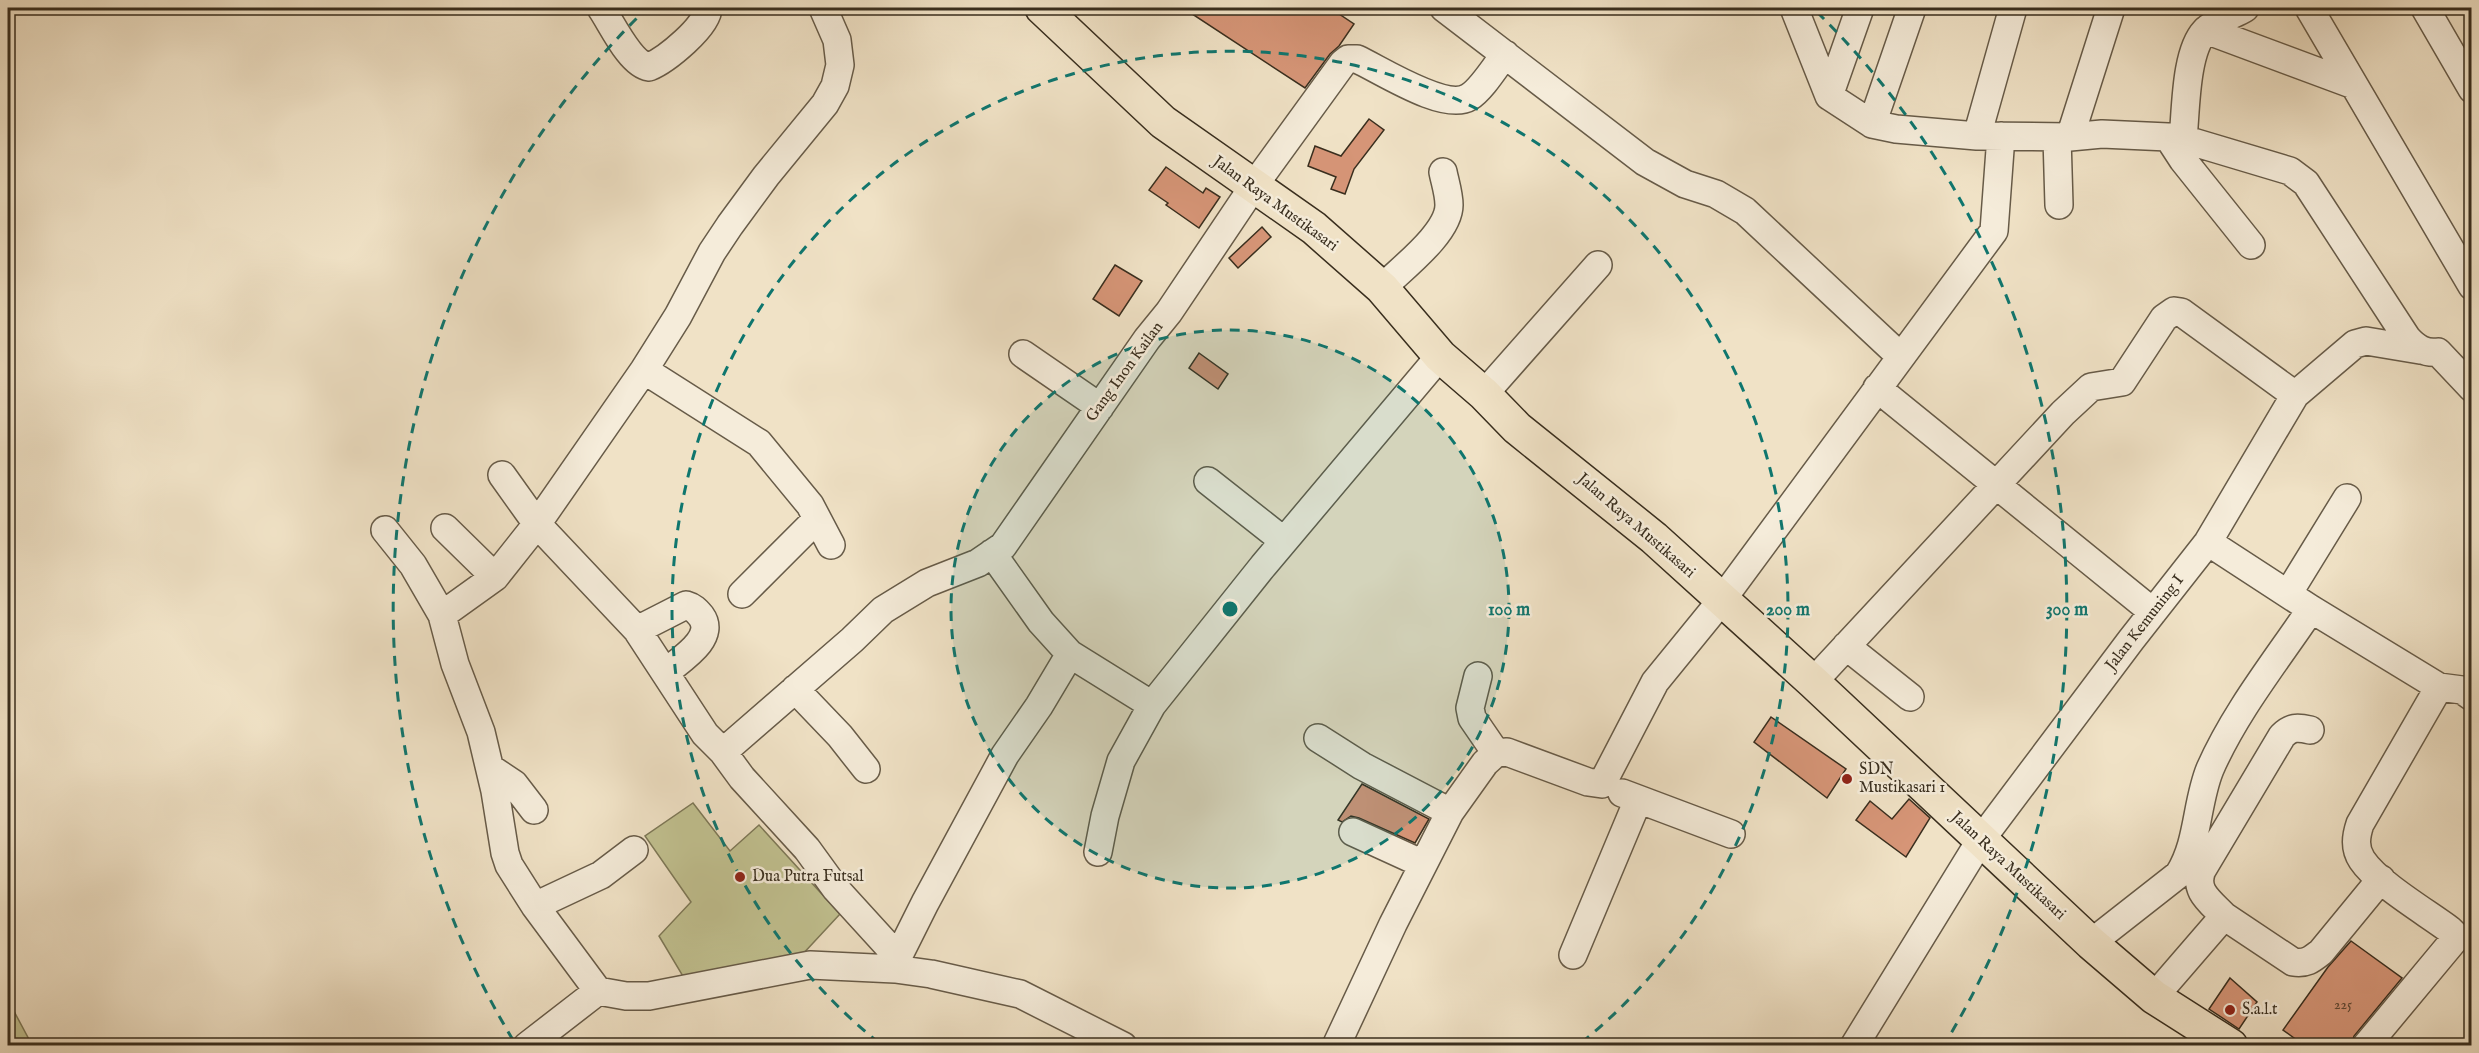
<svg xmlns="http://www.w3.org/2000/svg" width="2479" height="1053" viewBox="0 0 2479 1053" font-family="'IM FELL English',serif">
<style>
.green{fill:#c1c190;stroke:#7d7857;stroke-width:1.5}
.building{fill:#d69577;stroke:#392e1e;stroke-width:1.5}
.lines{fill:none;stroke-linecap:round;stroke-linejoin:round}
.minor-casing{stroke:#675b48;stroke-width:30}
.major-casing{stroke:#392e1e;stroke-width:36}
.minor{stroke:#f5ecda;stroke-width:27}
.major{stroke:#f0e2c6;stroke-width:33}
.ring{fill:none;stroke:#0f766e;stroke-width:3;stroke-dasharray:10 8}
.poi-dot{fill:#8f2418;stroke:#f5ecda;stroke-width:2}
.labels{text-anchor:middle;dominant-baseline:central;stroke-width:5;stroke-linejoin:round;paint-order:stroke}
.number-label{font-size:14px;fill:#604834}
.street-label{font-size:16px;fill:#392e1e;stroke:#f5ecda}
.poi-label{font-size:16px;fill:#392e1e;stroke:#f5ecda;text-anchor:start}
.centre{fill:#0f766e;stroke:#f5ecda;stroke-width:3}
.ring-label{font-size:18px;text-anchor:middle;font-weight:bold;fill:#0f766e;stroke:#f5ecda;stroke-width:5;stroke-linejoin:round;paint-order:stroke}
</style>
<rect width="100%" height="100%" fill="#f0e2c6"/>
<filter id="stains"><feTurbulence type="fractalNoise" baseFrequency=".00333" numOctaves="4"/><feColorMatrix values="0 0 0 0 .2 0 0 0 0 .09 0 0 0 0 .02 0 0 0 .5 -.17"/></filter>
<radialGradient id="worn" r=".72"><stop offset=".6" stop-color="#630" stop-opacity="0"/><stop offset="1" stop-color="#630" stop-opacity=".3"/></radialGradient>
<path class="green" d="M693 803 730 851 759 825 840 914 800 957 684 978 659 936 691 902 645 836Z
M8 1000 32 1045H8Z"/>
<path class="building" d="M1183 8H1330L1354 24 1339 46 1330 54 1305 88Z
M1369 119 1384 130 1354 169 1345 194 1331 189 1336 177 1308 166 1315 146 1341 156Z
M1166 167 1203 193 1206 188 1220 197 1199 228 1166 205 1168 203 1149 190Z
M1262 227 1271 237 1238 268 1229 258Z
M1115 265 1142 281 1119 316 1093 299Z
M1199 353 1228 374 1218 389 1189 368Z
M1771 717 1846 769 1827 798 1754 742Z
M1362 784 1429 819 1415 843 1359 818 1351 816 1342 822 1338 820Z
M1909 799 1930 818 1906 857 1856 820 1870 801 1892 819Z
M2351 941 2402 978 2354 1036 2351 1046H2305L2283 1030 2328 967Z
M2230 978 2257 1002 2239 1029 2209 1009Z"/>
<g class="lines">
<defs>
<path id="minor" d="M601 8C612 24 630 64 649 67 666 60 708 26 708 8
M823 8 837 40 840 65 835 86 825 104 766 176 730 225 712 252 678 316 644 370 537 524 495 577 442 615 455 664 481 732 495 791 505 853 509 865 535 906 598 991 626 996H649L810 965 895 969 931 974 1020 994 1123 1046
M1444 8 1645 162 1685 184 1716 194 1745 211 1900 356
M1794 8 1829 96 1872 124 1896 129 1977 136 2070 137 2102 134 2168 137 2183 139 2290 171 2306 183 2407 338C2416 348 2425 354 2438 352L2472 388
M2309 8 2472 286
M2425 8 2472 89
M2206 30 2354 85
M1829 96 1860 8
M1872 124 1912 8
M1977 136 2013 8
M2057 137 2059 205
M2070 137 2111 8
M2168 137 2183 160 2251 245
M2183 139C2186 111 2185 52 2205 31 2215 21 2233 15 2245 8
M1382 288C1402 268 1449 233 1449 205 1449 194 1445 182 1443 172
M1023 354 1100 407
M644 370 759 443 810 505 831 545
M1877 388 2153 612
M1484 394 1598 265
M502 475 537 524 637 630 705 734 723 752 852 640 883 610 927 583 978 563 1003 546 1147 339 1169 312 1253 187 1343 63 1348 59H1357C1381 70 1445 112 1469 97 1481 90 1496 66 1505 54
M1208 481 1284 541
M445 528 495 577
M385 530 413 565 442 615
M2208 542 2311 609 2439 687 2462 690 2472 697
M992 553 1041 622 1070 654 1152 705
M742 594 817 519
M2288 594 2347 498
M637 630 686 605C693 607 696 610 701 616 717 638 680 660 666 672
M1846 646 1910 697
M1478 676 1470 708 1472 718 1496 753
M1813 682 2063 413 2091 387 2122 382 2164 318 2174 311 2181 312 2295 395
M795 689 840 736 866 769
M1318 738 1362 766 1450 812
M723 752 742 778 807 849 836 889 898 957
M490 768 514 784 534 810
M1622 793 1731 834
M1353 832 1423 864
M1098 852 1105 816 1121 761 1152 705 1263 566 1440 356
M535 906 601 875 634 850
M2224 916 2293 962C2306 964 2311 960 2321 952L2381 879
M2091 943 2179 874C2199 842 2196 803 2210 769 2235 712 2276 661 2311 609
M1573 955 1638 800
M895 969 898 957 925 903 1005 755 1039 706 1070 654
M2154 997 2224 916C2211 902 2193 891 2202 870L2282 736C2291 727 2297 727 2310 730
M527 1046 598 991
M1336 1046 1393 924 1450 812 1485 763 1496 753 1507 752 1588 782 1602 784 1655 682 1721 601 1994 231 2001 136
M1854 1046 1980 841 2131 640 2208 542 2295 395 2355 344 2366 341 2420 350
M2366 1046 2455 939V935L2450 930C2426 912 2378 884 2362 860 2354 848 2356 836 2360 824L2439 687"/>
<path id="major" d="M1042 8 1163 122 1314 228 1382 288 1440 356 1484 394 1517 428 1654 538 1813 682 2091 943 2154 997 2231 1046"/>
</defs>
<use href="#minor" class="minor-casing"/>
<use href="#major" class="major-casing"/>
<use href="#minor" class="minor"/>
<use href="#major" class="major"/>
</g>
<circle cx="1230" cy="609" r="279" fill="#0f766e" fill-opacity=".12"/>
<g class="ring">
<circle cx="1230" cy="609" r="279"/>
<path d="M879 1043A558 558 0 1 1 1581 1043"/>
<path d="M513 1040A837 837 0 0 1 643 12M1817 12A837 837 0 0 1 1947 1040"/>
</g>
<g class="poi-dot">
<circle cx="1847" cy="779" r="6"/>
<circle cx="740" cy="877" r="6"/>
<circle cx="2230" cy="1010" r="6"/>
</g>
<g class="labels">
<g class="number-label">
<text x="2343" y="1005">225</text>
</g>
<g class="street-label">
<text transform="translate(1275 204) rotate(36)">Jalan Raya Mustikasari</text>
<text transform="translate(1125 372) rotate(-54)">Gang Inon Kailan</text>
<text transform="translate(1636 526) rotate(41)">Jalan Raya Mustikasari</text>
<text transform="translate(2145 623) rotate(-52)">Jalan Kemuning I</text>
<text transform="translate(2008 866) rotate(43)">Jalan Raya Mustikasari</text>
</g>
<g class="poi-label">
<text x="1859" y="770">SDN<tspan x="1859" dy="18">Mustikasari 1</tspan></text>
<text x="752" y="877">Dua Putra Futsal</text>
<text x="2242" y="1010">S.a.l.t</text>
</g>
</g>
<circle cx="1230" cy="609" r="9" class="centre"/>
<g class="ring-label">
<text x="1509" y="615">100 m</text>
<text x="1788" y="615">200 m</text>
<text x="2067" y="615">300 m</text>
</g>
<rect width="2479" height="1053" fill="none" stroke="#f0e2c6" stroke-width="30"/>
<rect x="9" y="9" width="2461" height="1035" fill="none" stroke="#392e1e" stroke-width="3"/>
<rect x="15" y="15" width="2449" height="1023" fill="none" stroke="#392e1e" stroke-width="1.5"/>
<rect width="100%" height="100%" filter="url(#stains)"/>
<rect width="100%" height="100%" fill="url(#worn)"/>
</svg>
